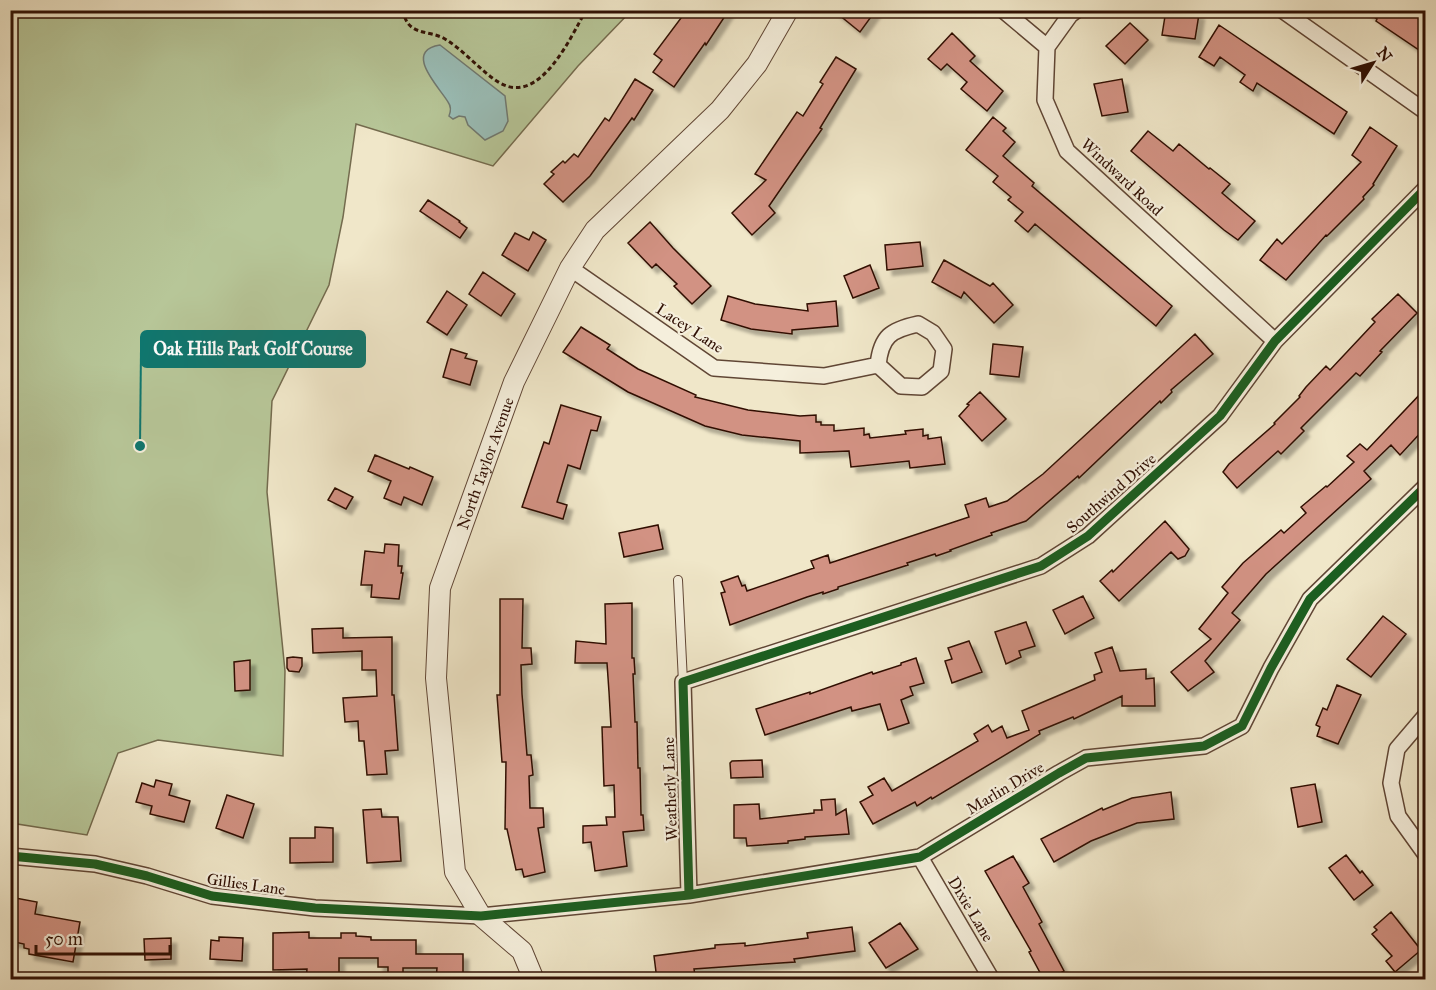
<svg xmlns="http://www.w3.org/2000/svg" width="1436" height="990" viewBox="0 0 1436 990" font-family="'IM FELL Great Primer',serif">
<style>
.green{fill:#b7c698;stroke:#746b4e;stroke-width:1.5}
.water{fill:#9abfb9;stroke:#707971;stroke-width:1.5}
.building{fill:#d29283;stroke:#301004;stroke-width:1.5;filter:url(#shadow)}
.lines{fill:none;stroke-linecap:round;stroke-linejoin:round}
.service-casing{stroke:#604635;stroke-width:10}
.minor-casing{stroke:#604635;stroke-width:18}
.tertiary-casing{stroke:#604635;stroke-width:22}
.path{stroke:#301004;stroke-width:3;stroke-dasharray:4.5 3;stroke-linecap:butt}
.service{stroke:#f5efdc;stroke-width:8}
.minor{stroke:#f5efdc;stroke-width:15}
.tertiary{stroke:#f5efdc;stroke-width:20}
.cycleway-casing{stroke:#f5efdc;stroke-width:13}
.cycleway{stroke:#1b5e20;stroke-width:9}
.labels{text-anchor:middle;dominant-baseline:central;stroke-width:4.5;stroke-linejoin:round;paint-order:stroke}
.street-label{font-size:16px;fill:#301004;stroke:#f5efdc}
.leader{fill:none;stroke:#0f766e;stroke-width:2}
.callout-dot{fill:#0f766e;stroke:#f5efdc;stroke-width:2}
.callout{fill:#0f766e;stroke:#0f766e;stroke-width:2}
.callout-label{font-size:18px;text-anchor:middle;font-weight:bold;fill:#fff}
</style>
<defs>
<filter id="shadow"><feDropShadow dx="5.5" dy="5.5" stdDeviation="1.5" flood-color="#0004"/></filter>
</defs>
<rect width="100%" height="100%" fill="#f0e7c9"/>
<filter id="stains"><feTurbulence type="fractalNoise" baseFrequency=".00333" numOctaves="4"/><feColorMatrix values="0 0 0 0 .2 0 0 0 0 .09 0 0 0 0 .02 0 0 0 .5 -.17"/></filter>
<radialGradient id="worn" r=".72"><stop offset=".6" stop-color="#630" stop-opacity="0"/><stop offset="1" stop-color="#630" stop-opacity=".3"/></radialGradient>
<path class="green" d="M10 11H631L578 66 493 166 356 124 343 217 329 285 272 401 267 492 285 671 283 756 158 740 118 753 87 835 11 823Z"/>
<path class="water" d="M440 45 505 96 508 121 503 131 485 140 468 125 465 117 459 116 453 119 449 116C451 111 451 106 448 102 440 88 402 51 440 45Z"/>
<path class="building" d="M687 10H729L706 45 705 43 674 87 653 72 662 60 654 54Z
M833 10H876L860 32Z
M1166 10H1182L1199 14 1195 39 1162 35Z
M1364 10H1408L1425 23V54L1376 21 1377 19Z
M1130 23 1148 40 1125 64 1106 46Z
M1219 25 1347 112 1334 134 1257 83 1253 91 1240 82 1245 75 1220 57 1214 66 1199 57Z
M952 33 975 56 970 61 1003 91 987 111 961 89 967 82 947 64 941 70 928 59Z
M836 57 856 69 820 128 822 129 769 206 775 213 752 235 732 213 766 180 755 174 797 112 803 116 823 84 820 82Z
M635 79 653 90 634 120 632 118 590 176 563 202 544 184 554 174 551 172 563 161 565 163 574 154 578 157 605 118 609 121Z
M1122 79 1128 112 1102 116 1094 84Z
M993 117 1006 128 1003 131 1015 142 1003 156 1034 183 1032 186 1172 306 1156 326 1035 224 1028 232 1015 221 1023 212 1008 200 1011 197 993 182 998 176 966 150Z
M1370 127 1397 146 1373 184 1374 185 1363 197 1364 199 1327 236 1326 235 1286 280 1260 260 1277 239 1282 244 1361 162 1352 155Z
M1148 131 1173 151 1179 144 1209 169 1210 168 1230 184 1222 193 1255 221 1238 240 1224 230 1131 151Z
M428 200 460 221 459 222 467 228 460 238 420 211Z
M650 222 673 248 711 286 692 304 674 286 677 284 656 264 652 268 628 243Z
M533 232 546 240 528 271 502 255 515 233 529 240Z
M920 242 923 266 887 270 885 245Z
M944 260 990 286 993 283 1013 305 994 323 964 292 961 298 932 282Z
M870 265 879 288 853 298 844 276Z
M483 272 515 294 501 316 469 294Z
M447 291 467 305 447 335 427 322Z
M1398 294 1417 313 1380 351 1382 352 1360 376 1356 373 1301 428 1304 431 1281 454 1278 451 1237 488 1223 472 1229 464 1275 424 1274 423 1300 397 1299 396 1306 387 1326 366 1330 370 1375 322 1372 319Z
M728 296 755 304 808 311 807 304 836 301 838 326 792 330V334L751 329 721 320Z
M581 327 610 345 607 349 638 369 696 395 695 397 748 410 800 416 816 415V422H821V425H834V431L864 428V435L869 434 870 438 906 434 905 431 923 429V436L928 435V439L941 437 945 464 910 468 909 461 851 467 849 451 800 453V441L742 435 705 426 628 392 563 352Z
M1195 334 1213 354 1171 390 1172 392 1161 403 1160 401 1079 478 1078 476 1026 521 991 533 992 535 950 550 951 551 936 556 935 554 907 563 908 565 838 587V589L823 594V592L807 597 730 625 721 593 725 592 721 582 738 576 742 586 745 585 747 591 814 568 811 561 828 555 830 563 969 517 965 505 986 498 989 507 1007 501 1043 474Z
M993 344 1023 347 1019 377 990 374Z
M451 349 467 354 465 358 477 361 470 385 443 377Z
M1425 389V428L1400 455 1391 445 1364 471 1371 479 1266 574 1232 613 1240 620 1205 661 1214 672 1188 691 1171 672 1211 639 1199 629 1228 593 1222 587 1243 563 1281 530 1284 533 1306 513 1301 507 1326 486 1327 487 1354 462 1347 456 1360 444 1367 450Z
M980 392 1006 419 982 441 959 416 969 405 967 404Z
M561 405 601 417 597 431 591 430 580 469 568 465 557 502 567 505 563 519 522 507 544 442 549 444Z
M375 455 409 469 410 467 433 477 422 505 404 497 401 505 384 498 391 481 368 471Z
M335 488 353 497 346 509 328 500Z
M1165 521 1189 549 1185 556 1178 559 1171 552 1119 601 1100 581 1112 570 1113 572Z
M658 525 663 549 624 557 619 533Z
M385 544 399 545 398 566H402L401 573H403L399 599 371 597 372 585H361L365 551 384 553Z
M1083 596 1094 618 1065 634 1053 610Z
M500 599H523L522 648H531L532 664 521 665 522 694 527 755H531L533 775 529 776 530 808H543L544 827 538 828 545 872 524 877 522 869 516 870 507 829H505L506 762H502L497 695H500Z
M632 603V658H634L635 674H633L635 722H637L638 768H640L641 815H643L644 830 623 832 627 866 595 871 591 842 583 843V826L607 825 606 817H615L614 785 604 786 602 727H611L609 692 607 663H575L576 641 606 644 605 604Z
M1383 616 1406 634 1371 677 1347 659Z
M1026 622 1035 646 1019 651 1021 657 1006 664 995 632Z
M343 628V638L392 637V695H394L398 750 385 751 387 774 367 775 364 741H359L358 721 345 722 343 698 377 696 376 670H362V651L313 653 312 629Z
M969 641 982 672 952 683 945 661 952 659 948 648Z
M1112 647 1120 671 1146 669V679L1154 678 1155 706H1122V696L1074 719 1073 717 1039 731 1040 734 932 799 931 797 917 806 915 802 873 824 860 802 873 795 868 787 884 778 892 791 978 741 974 734 988 725 992 732 1002 726 1007 738 1029 730 1022 711 1095 680 1094 675 1102 672 1095 653Z
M293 657 302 658V666L299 672 289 671 287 668V658Z
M916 658 924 683 910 687 913 695 901 700 909 723 888 730 880 704 852 711 851 707 765 735 756 709 810 692V694L872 672 873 674 901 665V663Z
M250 660V690L235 691 234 662Z
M1337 685 1361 695 1338 744 1317 736 1320 727 1316 725 1323 708 1327 710Z
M762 760 763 777 731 778 730 763 732 761Z
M156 780 172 784 169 795 190 801 184 822 150 814 152 806 136 802 142 783 154 787Z
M1315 784 1322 822 1298 827 1291 788Z
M1171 792 1174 819 1137 823 1091 841 1054 862 1041 839 1102 808 1103 810 1132 798Z
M227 795 254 804 243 838 216 828Z
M835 799 836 815 846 809 849 834 805 837V839L788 841V843L747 846 746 838H734V805L759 804 760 819 814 813V810H822L821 800Z
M381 809 382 817H398L401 861 367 863 363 810Z
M315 827 333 828V862L290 863V838H315Z
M1346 855 1360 873 1362 871 1373 885 1354 900 1329 868Z
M1013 856 1029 883 1023 887 1042 922 1039 924 1064 971 1048 980H1044L1029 952 1031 951 985 871Z
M10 897 37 902 35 914 80 922 73 962 29 954V949L24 948V944L10 941Z
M1391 912 1421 950 1395 972 1386 961 1392 956 1372 934 1377 930 1374 927Z
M900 923 918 949 886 968 869 943Z
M852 927 855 951 794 959 795 962 694 969 695 975 657 980 654 956 715 948V945L745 943V946L808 938 807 933Z
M309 932V938H341V933H356V936L371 937V940H416V954H463V980H436L437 968H403V980H388V967H378V958H339V976H329L330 980H306L307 969 273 970V933Z
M219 937 243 938 242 961 210 959 211 940 219 941Z
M171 938V959L145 960 144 939Z"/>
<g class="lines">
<defs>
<path id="service" d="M678 580 683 682"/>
<path id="minor" d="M1003 10 1047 47
M1282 10 1426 112
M1047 47 1045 100 1067 151 1275 341
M1047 47 1070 15 1077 10
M570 268 714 368 824 376 878 365C881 336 891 330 918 324L933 333 944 349 941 371 922 387 901 386 878 365
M1426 715 1397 749 1391 783 1398 816 1426 855
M10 856 95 864 147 876 212 896 315 908 481 916 689 895 920 857 1059 773 1086 758 1204 746 1242 726 1271 668 1310 599 1426 486
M920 857 992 980
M689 895 683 682 1041 566 1088 536 1220 416 1275 341 1426 188"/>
<g id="tertiary">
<path id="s1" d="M534 980 522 951 481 916 455 872 436 678 440 588 514 382 570 268 595 230 720 110 757 64 788 10"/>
</g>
</defs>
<use href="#service" class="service-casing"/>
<use href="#minor" class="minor-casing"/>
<use href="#tertiary" class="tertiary-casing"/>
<path class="path" d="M403 10C407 37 428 29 445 39 465 51 480 71 500 83 540 106 571 37 586 10"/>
<use href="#service" class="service"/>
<use href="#minor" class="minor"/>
<use href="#tertiary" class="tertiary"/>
<defs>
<path id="cycleway" d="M10 856 95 864 147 876 212 896 315 908 481 916 689 895 920 857 1059 773 1086 758 1204 746 1242 726 1271 668 1310 599 1426 486
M689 895 683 682 1041 566 1088 536 1220 416 1275 341 1426 188"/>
</defs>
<use href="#cycleway" class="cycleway-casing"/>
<use href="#cycleway" class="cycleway"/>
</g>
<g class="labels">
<g class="street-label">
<text transform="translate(1122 177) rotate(43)">Windward Road</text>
<text transform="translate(690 328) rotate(33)">Lacey Lane</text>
<text stroke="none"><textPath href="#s1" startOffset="554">North Taylor Avenue</textPath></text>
<text transform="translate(1111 493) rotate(-41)">Southwind Drive</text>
<text transform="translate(1005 788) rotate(-31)">Marlin Drive</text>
<text transform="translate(670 789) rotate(-92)">Weatherly Lane</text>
<text transform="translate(246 884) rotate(8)">Gillies Lane</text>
<text transform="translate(971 909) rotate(59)">Dixie Lane</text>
</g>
</g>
<path class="leader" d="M140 446L141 349"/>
<circle class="callout-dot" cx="140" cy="446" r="6"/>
<rect class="callout" x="141" y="331" width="224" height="36" rx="6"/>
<g class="callout-label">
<text x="253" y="355">Oak Hills Park Golf Course</text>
</g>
<rect width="1436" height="990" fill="none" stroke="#f0e7c9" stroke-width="36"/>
<rect x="12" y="12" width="1412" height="966" fill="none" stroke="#301004" stroke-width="3"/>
<rect x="18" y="18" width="1400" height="954" fill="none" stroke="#301004" stroke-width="1.5"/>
<g transform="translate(1373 63) rotate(53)" stroke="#f5efdc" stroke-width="4.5" paint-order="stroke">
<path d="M0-4.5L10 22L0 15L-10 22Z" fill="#301004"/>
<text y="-9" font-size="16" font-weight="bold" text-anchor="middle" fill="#301004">N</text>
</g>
<path d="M36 945v9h134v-9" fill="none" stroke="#301004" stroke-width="3"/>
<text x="45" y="945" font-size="18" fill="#301004" stroke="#f5efdc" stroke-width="4.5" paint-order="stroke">50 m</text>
<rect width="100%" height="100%" filter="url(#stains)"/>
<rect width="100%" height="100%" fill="url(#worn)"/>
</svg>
